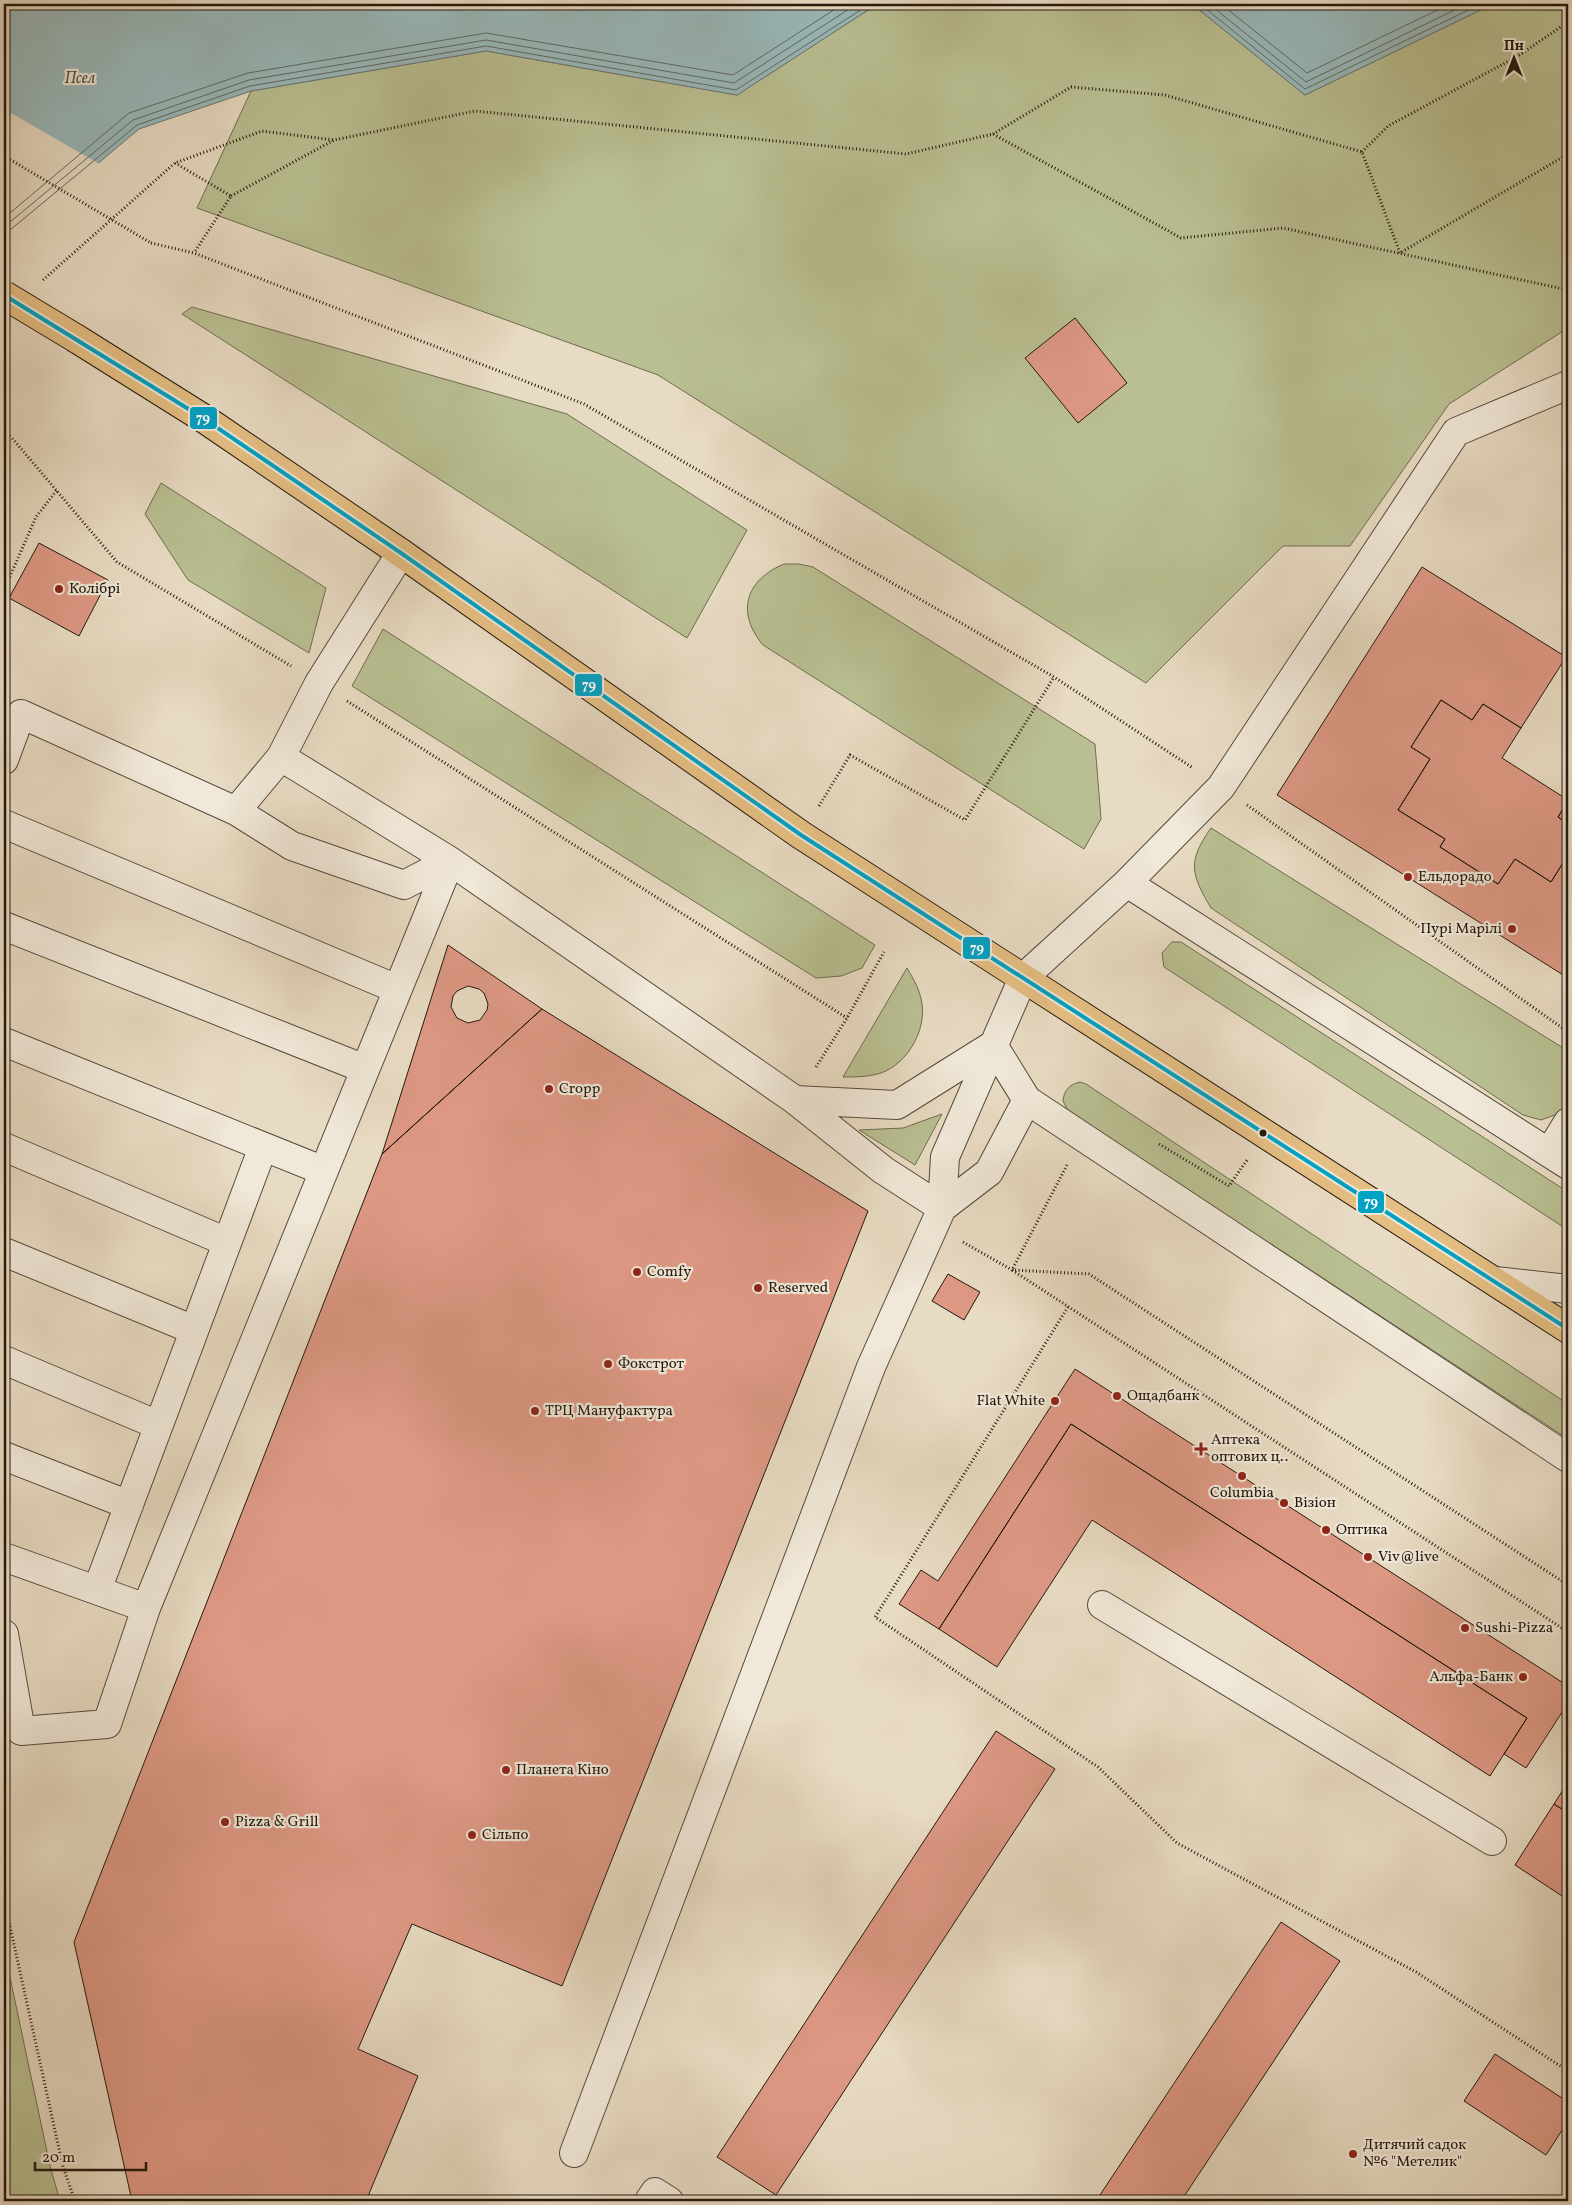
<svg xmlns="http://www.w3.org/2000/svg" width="1572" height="2205" viewBox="0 0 1572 2205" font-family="Vollkorn,serif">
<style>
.green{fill:#b9bf92;stroke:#6e6c50}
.water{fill:#99b9bb;stroke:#6a7976}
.pier{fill:#e8dbc3}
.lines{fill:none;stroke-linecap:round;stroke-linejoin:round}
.shore{stroke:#5e6964;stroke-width:1}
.building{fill:#dd9884;stroke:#24190e;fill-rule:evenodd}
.minor-casing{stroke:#554a3b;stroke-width:30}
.major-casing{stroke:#24190e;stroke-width:30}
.path{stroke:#24190e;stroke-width:3;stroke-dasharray:1 2.5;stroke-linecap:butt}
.minor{stroke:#f0e8d8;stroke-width:28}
.major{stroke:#e4be82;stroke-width:28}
.major-bridge-casing{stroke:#24190e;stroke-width:30;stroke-linecap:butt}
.path-bridge{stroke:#24190e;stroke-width:3;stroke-dasharray:1 2.5;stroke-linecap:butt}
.major-bridge{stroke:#e4be82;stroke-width:28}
.bus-1-casing{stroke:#f0e8d8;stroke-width:8}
.bus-1{stroke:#02a2c4;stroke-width:4}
.poi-dot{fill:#8f2418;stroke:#f0e8d8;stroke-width:2}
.bus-dot{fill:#24190e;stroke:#f0e8d8;stroke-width:2}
.labels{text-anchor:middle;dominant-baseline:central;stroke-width:4.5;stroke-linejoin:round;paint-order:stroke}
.poi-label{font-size:15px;fill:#24190e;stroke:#f0e8d8;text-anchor:start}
.water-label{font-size:16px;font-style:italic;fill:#4d514b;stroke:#f0e8d8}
.line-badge{stroke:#f0e8d8;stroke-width:2}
.badge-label{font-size:14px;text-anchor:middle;font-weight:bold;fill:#fff}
</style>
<rect width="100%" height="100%" fill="#e8dbc3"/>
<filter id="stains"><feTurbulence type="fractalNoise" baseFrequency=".004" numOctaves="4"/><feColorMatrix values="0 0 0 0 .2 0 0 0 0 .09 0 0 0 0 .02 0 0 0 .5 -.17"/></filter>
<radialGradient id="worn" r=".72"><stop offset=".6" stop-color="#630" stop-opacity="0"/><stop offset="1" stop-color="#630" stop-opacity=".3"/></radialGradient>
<path class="green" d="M883 4H1192L1305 95 1493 4H1568V328L1449 404 1350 546H1283L1146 683 658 375 197 208 251 91 486 51 737 95 868 10Z
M192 307 567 414 747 530 687 638 182 314Z
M161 483 326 588 309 653 188 580 145 514Z
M784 564H799L813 567 1095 744 1101 819 1084 849 763 645C736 613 745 580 784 564Z
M383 629 875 945 862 968 841 976 816 978 352 686Z
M1211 828 1568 1051V1110L1541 1120 1523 1115 1211 908C1191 874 1187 862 1211 828Z
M1172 942H1181L1568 1192V1230L1164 967 1162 953Z
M907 968C914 980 920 990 922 1004 926 1031 907 1064 881 1073 868 1077 856 1077 843 1077Z
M1080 1082 1086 1084 1568 1404V1439L1068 1111 1063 1101C1064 1090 1070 1084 1080 1082Z
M942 1114 915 1165 859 1130 903 1128Z
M4 1949 50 2166 60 2201H4Z"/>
<path class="water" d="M4 4H883L868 10 737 95 486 51 251 91 139 129 4 242Z
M1192 4H1493L1305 95Z"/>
<path class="pier" d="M4 109 101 165 4 244Z"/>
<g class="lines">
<path class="shore" d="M1200 4 1305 89 1481 4
M1209 4 1306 82 1467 4
M1221 4 1307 73 1450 4
M4 218 129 113 248 73 486 33 733 75 843 4
M4 227 133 120 249 80 486 40 734 83 857 4
M4 235 137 125 250 86 486 46 736 90 870 4"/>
</g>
<path class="building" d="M1075 318 1127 383 1078 423 1025 358Z
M39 543 108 580 79 636 9 598Z
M1422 567 1566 657 1521 728 1483 704 1472 720 1441 700 1411 747 1430 759 1398 810 1445 839 1440 847 1498 884 1515 859 1551 882 1568 855V978L1277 795Z
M1441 700 1472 720 1483 704 1521 728 1502 758 1568 800 1558 817 1568 824V855L1551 882 1515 859 1498 884 1440 847 1445 839 1398 810 1430 759 1411 747Z
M1568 802V824L1558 817Z
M448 945 542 1009 382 1154ZM468 986 479 989 484 993 488 1004 487 1010 480 1020 468 1023 457 1018 451 1007 453 996 457 991Z
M542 1009 868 1211 562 1986 412 1924 358 2049 418 2076 366 2201H132L74 1942 382 1154Z
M948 1274 980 1292 964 1320 932 1301Z
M1075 1369 1568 1686V1703L1526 1768 1504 1754 1527 1718 1071 1424 939 1629 899 1604 921 1570 938 1581Z
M1071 1424 1527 1718 1490 1776 1092 1520 997 1667 939 1629Z
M996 1731 1055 1769 776 2195 717 2157Z
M1568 1782V1813L1554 1804Z
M1554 1804 1568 1813V1900L1515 1865Z
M1281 1922 1340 1961 1181 2201H1096Z
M1495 2054 1568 2102V2121L1546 2155 1464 2101Z"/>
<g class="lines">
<defs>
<path id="minor" d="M401 553 319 683 281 757 236 811 292 846 404 885 450 861 795 1100 883 1170 942 1208
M4 760 21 714 236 811
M4 824 397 989
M1127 883 1568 1165
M4 926 365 1069
M4 1042 324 1171
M993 1045 1027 1100 1568 1458
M795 1100 897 1105 993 1045
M4 1147 227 1242
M1549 1153 1568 1122
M942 1208 945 1157 1023 978 1127 883 1221 787 1456 432 1568 385
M4 1252 194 1330
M1495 1281 1568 1289
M4 1360 158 1425
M4 1456 129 1505
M4 1557 146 1608
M97 1590 263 1147
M1102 1605 1492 1841
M4 1634 21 1731 107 1724 146 1608 450 861 281 757
M574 2153 871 1367 942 1208 989 1172 1027 1100
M649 2201 655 2192 669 2201"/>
<path id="major" d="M77 339 203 418 401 553 801 835 1568 1329"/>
</defs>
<use href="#minor" class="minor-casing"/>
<use href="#major" class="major-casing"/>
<path class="path" d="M993 134 1071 87 1165 95 1362 152 1400 253 1568 154
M1362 152 1388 126 1518 56 1568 22
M175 163 231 196 194 253
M231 196 334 140 475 111 906 154 993 134 1181 238 1283 228 1568 290
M151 243 194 253 584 404 1054 677 1193 768
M43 280 175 163 262 131 334 140
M4 432 12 438 117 562 291 666
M4 590 36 517 57 490
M347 701 847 1018
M1247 805 1568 1032
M819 806 850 755 965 820 1054 677
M816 1067 847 1018 884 952
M1159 1144 1229 1186 1247 1160
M1067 1165 1012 1270 1568 1632
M963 1242 1012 1270 1089 1274 1568 1585
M1068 1307 875 1617 1098 1767 1177 1843 1416 1972 1568 2071
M4 1899 63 2167 75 2201"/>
<use href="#minor" class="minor"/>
<use href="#major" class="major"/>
<defs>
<path id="major-bridge" d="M4 295 77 339"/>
</defs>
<use href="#major-bridge" class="major-bridge-casing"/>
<path class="path-bridge" d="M4 156 151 243"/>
<use href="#major-bridge" class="major-bridge"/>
<defs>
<path id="bus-1" d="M4 295 203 418 401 553 801 835 1568 1329"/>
</defs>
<use href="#bus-1" class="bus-1-casing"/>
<use href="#bus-1" class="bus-1"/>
</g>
<g class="poi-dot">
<circle cx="59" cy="589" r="5"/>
<circle cx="1408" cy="877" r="5"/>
<circle cx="1512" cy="929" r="5"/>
<circle cx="549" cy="1089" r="5"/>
<circle cx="637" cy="1272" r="5"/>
<circle cx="758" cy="1288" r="5"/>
<circle cx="608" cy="1364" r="5"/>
<circle cx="1117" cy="1396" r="5"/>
<circle cx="1055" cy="1401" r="5"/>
<circle cx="535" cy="1411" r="5"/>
<path d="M1198.5 1441.5h5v5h5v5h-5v5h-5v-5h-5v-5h5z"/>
<circle cx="1242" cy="1476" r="5"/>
<circle cx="1284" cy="1503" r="5"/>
<circle cx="1326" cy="1530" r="5"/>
<circle cx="1368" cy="1557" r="5"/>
<circle cx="1465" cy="1628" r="5"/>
<circle cx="1523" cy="1677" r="5"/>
<circle cx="506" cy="1770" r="5"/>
<circle cx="225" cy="1822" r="5"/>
<circle cx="472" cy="1835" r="5"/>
<circle cx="1353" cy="2154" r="5"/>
</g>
<circle class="bus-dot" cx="1263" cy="1133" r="4.5"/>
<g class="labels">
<g class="poi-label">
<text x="69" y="589">Колібрі</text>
<text x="1418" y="877">Ельдорадо</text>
<text x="1502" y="929" text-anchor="end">Пурі Марілі</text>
<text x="559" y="1089">Cropp</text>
<text x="647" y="1272">Comfy</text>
<text x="768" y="1288">Reserved</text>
<text x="618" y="1364">Фокстрот</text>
<text x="1127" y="1396">Ощадбанк</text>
<text x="1045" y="1401" text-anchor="end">Flat White</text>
<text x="545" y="1411">ТРЦ Мануфактура</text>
<text x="1211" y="1440">Аптека<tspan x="1211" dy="17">оптових ц..</tspan></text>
<text x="1242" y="1493" text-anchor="middle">Columbia</text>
<text x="1294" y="1503">Візіон</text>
<text x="1336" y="1530">Оптика</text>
<text x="1378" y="1557">Viv@live</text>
<text x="1475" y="1628">Sushi-Pizza</text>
<text x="1513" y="1677" text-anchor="end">Альфа-Банк</text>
<text x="516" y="1770">Планета Кіно</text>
<text x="235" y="1822">Pizza &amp; Grill</text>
<text x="482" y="1835">Сільпо</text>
<text x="1363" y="2145">Дитячий садок<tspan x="1363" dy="17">№6 "Метелик"</tspan></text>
</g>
<g class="water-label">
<text x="80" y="79">Псел</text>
</g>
</g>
<g class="line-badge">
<rect x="189" y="406" width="29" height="24" rx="5" fill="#02a2c4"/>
<rect x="574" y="673" width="29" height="24" rx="5" fill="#02a2c4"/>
<rect x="962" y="936" width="29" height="24" rx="5" fill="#02a2c4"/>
<rect x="1357" y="1190" width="28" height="24" rx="5" fill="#02a2c4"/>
</g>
<g class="badge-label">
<text x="203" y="423">79</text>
<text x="589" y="690">79</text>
<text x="977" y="953">79</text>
<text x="1371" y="1207">79</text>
</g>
<rect width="1572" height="2205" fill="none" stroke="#e8dbc3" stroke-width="20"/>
<rect x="5" y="5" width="1562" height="2195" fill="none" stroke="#24190e" stroke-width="2.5"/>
<rect x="10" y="10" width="1552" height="2185" fill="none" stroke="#24190e"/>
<g transform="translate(1514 58)" stroke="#f0e8d8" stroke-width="4" paint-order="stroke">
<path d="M0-4L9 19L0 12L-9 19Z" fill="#24190e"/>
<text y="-8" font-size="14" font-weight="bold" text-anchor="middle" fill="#24190e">Пн</text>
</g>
<path d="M35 2162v8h111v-8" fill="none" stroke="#24190e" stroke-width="2.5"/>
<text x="42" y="2162" font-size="15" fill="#24190e" stroke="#f0e8d8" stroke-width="4" paint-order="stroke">20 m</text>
<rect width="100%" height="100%" filter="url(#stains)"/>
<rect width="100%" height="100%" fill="url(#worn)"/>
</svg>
